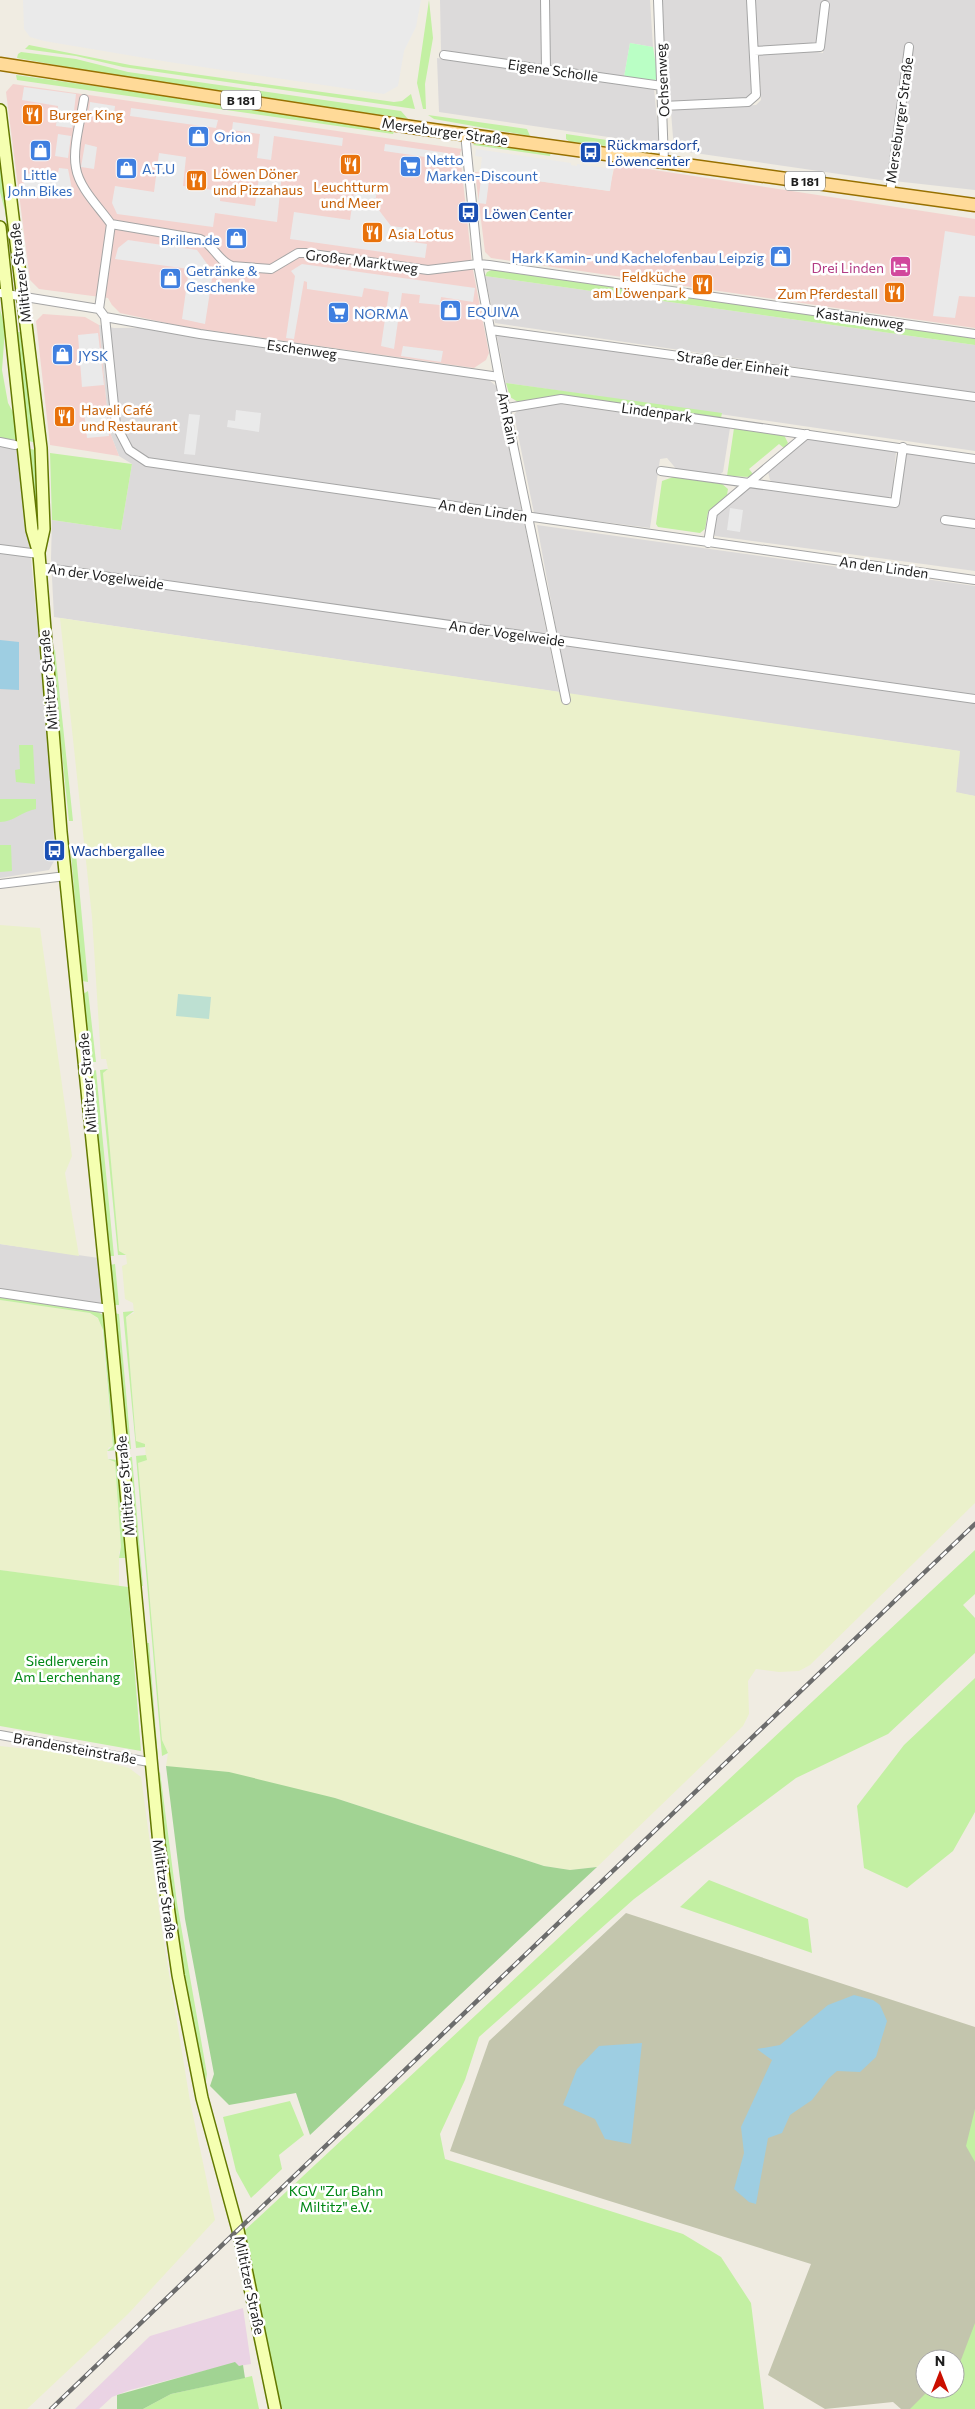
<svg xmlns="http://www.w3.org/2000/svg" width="975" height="2409" viewBox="0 0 975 2409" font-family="Commissioner,sans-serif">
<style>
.residential{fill:#dcdada}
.commercial{fill:#f3d3cf}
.industrial{fill:#ead3e4}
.construction{fill:#c3c5ad;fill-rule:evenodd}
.farmland{fill:#ebf1cb}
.grass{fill:#c3f0a3}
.forest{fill:#a1d393}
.wetland{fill:#bde0d2}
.park{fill:#baffc5}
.parking{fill:#eaeaea}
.water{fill:#9ecee2}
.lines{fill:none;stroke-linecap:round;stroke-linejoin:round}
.street-casing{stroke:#a5a5a5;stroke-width:10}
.secondary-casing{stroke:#637900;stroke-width:14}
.primary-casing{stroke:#977000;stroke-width:15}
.street{stroke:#fff;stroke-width:8}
.secondary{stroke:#f5ffb1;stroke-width:11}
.primary{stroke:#ffda98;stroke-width:12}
.rail-casing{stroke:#6c6c6c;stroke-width:4.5}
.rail{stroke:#fff;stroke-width:2.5;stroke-dasharray:8;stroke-linecap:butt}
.labels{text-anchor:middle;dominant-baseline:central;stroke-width:5;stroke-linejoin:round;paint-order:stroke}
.shield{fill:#fff;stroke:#626262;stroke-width:1}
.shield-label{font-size:12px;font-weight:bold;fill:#1e1e1e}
.street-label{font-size:14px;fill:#1e1e1e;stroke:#fff}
.food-label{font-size:14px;fill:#c56008;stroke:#fff;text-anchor:start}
.shop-label{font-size:14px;fill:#366cbe;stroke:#fff;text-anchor:start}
.transit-label{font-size:14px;fill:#164399;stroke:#fff;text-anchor:start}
.hotel-label{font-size:14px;fill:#b23c85;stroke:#fff;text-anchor:end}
.park-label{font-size:14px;fill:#008715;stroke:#fff}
</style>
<rect width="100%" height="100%" fill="#f0ece2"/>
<path class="residential" d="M440 0H543V62L536 65 441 51Z
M547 0H650L653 47 630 43 624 77 552 67 549 63Z
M661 0H747L753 93 747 99 669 102 665 97Z
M755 0H975V190L894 181 889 178 887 181 674 150 671 112 675 109 756 105 761 100 759 56 762 54 811 51 823 53 828 3 822 2 819 43 757 48Z
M437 58 654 89 659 140 656 144 439 112Z
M485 276 975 345V393L495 323Z
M99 325 114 328 185 327 343 350 489 380 496 386 559 692 54 617 51 558 52 520 121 530 132 464 119 456 109 430Z
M496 332 975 401V451L506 383Z
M554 403 730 428 723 472 719 475 678 471 667 458 660 459 650 528 534 513 514 415 517 411Z
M808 439 896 452 892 495 886 499 776 484 770 480 768 472Z
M0 446 17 448 29 538 53 790 54 861 49 870 0 878Z
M905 452 975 463V571L715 536 713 531 717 514 750 486 897 508Z
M537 525 975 586V796L956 793 959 751 568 694Z
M0 1244 99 1258 103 1305 0 1290Z"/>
<path class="commercial" d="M13 84 462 149 460 153 472 265 489 353 486 360 474 368 185 327 120 313 112 305 108 298 39 289 30 280 6 92Z
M615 164 975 219V328L491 258 485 252 475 172 609 191Z
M43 314 85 317 99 325 109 430 119 456 50 445 36 321Z"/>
<path class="industrial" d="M243 2308 251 2364 239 2366 235 2363 130 2390 112 2397 99 2409H75L150 2336Z"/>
<path class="construction" d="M626 1913 975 2027V2409H901L893 2402 825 2409 768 2375 811 2264 450 2151 489 2041ZM925 2359H955V2389H925Z"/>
<path class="farmland" d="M60 618 960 751 956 792 975 796V1503L810 1665 799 1671 779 1672 756 1669 748 1681 749 1714 743 1726 597 1867 570 1870 544 1866 335 1798 166 1766 168 1753 162 1740 138 1463 146 1460 145 1445 136 1442 126 1317 134 1313 133 1303 125 1299 122 1266 127 1264 126 1255 119 1252 103 1073 108 1069 106 1059H101L92 917Z
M0 925 40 928 72 1156 65 1173 79 1256 0 1244Z
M0 1300 90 1313 101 1321 113 1447H109L107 1451 108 1459 115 1462 121 1548 119 1553V1587L0 1570Z
M0 1746 75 1754 129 1768 141 1777 162 1931 190 2101 215 2220 128 2314 27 2409H0Z"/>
<path class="grass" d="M429 0 433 38 425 84 426 109H423L417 83Z
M29 45 130 65 394 102 402 101 411 94 415 109 123 67 76 56 25 49Z
M21 52 76 59 128 72 401 111 408 119 150 82 17 58 18 54Z
M16 75 373 125 394 132 393 134 17 80Z
M428 115 527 129 530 136 434 119Z
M566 134 634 144 633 149 570 142 566 139Z
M477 141 551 152 550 156 473 145Z
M0 152 15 259H12L5 211 0 192Z
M494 269 975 338V345L485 276 487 272Z
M0 309 5 329 2 370 8 403 15 416 17 440 0 438Z
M17 332H20L36 443 29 441Z
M506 383 722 413 721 418H718L558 396 518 402 510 397Z
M734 428 784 435 788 443 784 448 779 444 749 469 753 474 750 477 727 476Z
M30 449 36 450 42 533H35Z
M50 453 132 464 121 530 52 520Z
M676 476 721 483 728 489 727 495 708 512 705 529 700 533 658 527 656 524 662 481Z
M51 647 55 650 73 821H69Z
M19 745H33L35 784 16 782 15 770 20 769Z
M0 799H36V809C22 811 14 822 0 822Z
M0 845H11L12 871 0 872Z
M71 854H76L88 982 82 981Z
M88 991 96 1062H92L90 1059 83 994Z
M108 1069 103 1073 119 1251 126 1255H118L100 1070Z
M96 1070 114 1256H108L90 1072Z
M115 1264 119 1305H113L110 1265Z
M0 1296 97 1311 104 1316 117 1450 107 1451 113 1446 103 1330 98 1318 90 1313 0 1300Z
M134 1311 126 1317 136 1441 145 1444V1447L136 1448 123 1312Z
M114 1313 119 1314 131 1449H126Z
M146 1455 147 1460 138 1463 162 1740 168 1753 162 1756 136 1456Z
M127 1457H132L143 1586H138Z
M108 1459 118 1460 126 1558H119L121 1547 115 1462Z
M975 1550V1594L963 1605 975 1618V1653L888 1734 796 1778 634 1899 479 2037 465 2080 440 2134 445 2159 683 2234 721 2257 751 2303 764 2409H278L244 2231Z
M0 1570 128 1587 141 1751 0 1726Z
M143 1643H149L158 1758 155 1755Z
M975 1678V1812L953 1851 907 1888 864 1868 857 1806 904 1745Z
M160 1772 177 1903 207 2074 205 2087 176 1931 157 1775Z
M709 1880 808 1919 812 1953 680 1907Z
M290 2101 304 2135 279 2155 282 2169 251 2198 236 2171 223 2117Z
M975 2109V2162L966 2146Z
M975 2323V2409H910L930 2389H955V2365L961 2360Z
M252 2376 259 2409H143L171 2394Z"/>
<path class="forest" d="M166 1766 229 1772 335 1798 544 1866 570 1870 597 1867 310 2135 296 2093 229 2105 210 2086 214 2074 185 1919Z
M235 2362 239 2366 243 2365 245 2378 171 2394 143 2409H117V2395Z"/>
<path class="wetland" d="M178 994 211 997 209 1019 176 1016Z"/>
<path class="park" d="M630 43 653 47 658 78 655 80 624 77Z"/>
<path class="parking" d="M23 0H421L416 27 404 51 398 86 384 94 169 62 44 41 30 37 24 29Z
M24 87 76 94 72 128 56 126 58 106 22 100Z
M90 102 115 106 114 114 89 110Z
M131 108 218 120 216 128 130 116Z
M233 122 343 138 342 146 274 136 271 160 257 158 260 134 232 130Z
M58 134 71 136 68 158 55 156Z
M85 144 97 147 94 169 81 167Z
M385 144 447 153 446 160 384 151Z
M476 149 571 163V165L577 166V164L613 169 610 191 480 173 482 157 475 156Z
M159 153 186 157 183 186 221 191 220 201 255 206 260 170 282 173 277 222 215 213 213 227 117 214 112 203 115 186 154 192Z
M59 168 68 169 72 189 33 194 31 187 24 188V173L57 177Z
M481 180 489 181 486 204 478 203Z
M355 185 377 188 375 205 391 226 407 228 405 241 427 244 425 258 290 239 294 212 350 220Z
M945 231 975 236V297L959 296 955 318 933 316Z
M128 240 197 250 213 272 205 324 182 319 189 269 115 259 118 248Z
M302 264 475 288 473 302 441 297 440 305 419 303 420 295 402 293 394 349 381 346 389 292 364 288 362 297 307 289V282L304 281 294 339 286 338 295 276 291 271Z
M98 333 104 385 82 387 78 335Z
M403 346 443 351 441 362 401 356Z
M106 409 109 436 87 438 84 411Z
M236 410 261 413 259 432 227 427 228 420 235 421Z
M189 414 200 415 195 455 184 454Z
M730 508 743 510 740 532 727 530Z"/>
<path class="water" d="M0 640 19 642V690L0 689Z
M854 1995 873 2000 880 2005 887 2021 876 2057 860 2072 837 2071 829 2078 812 2100 790 2115 782 2133 768 2138 756 2204 749 2202 734 2189 744 2153 741 2127 772 2060 757 2049 780 2045 828 2005Z
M642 2043 631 2144 605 2139 595 2119 563 2105 577 2069 599 2046Z"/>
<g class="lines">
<defs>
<path id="street" d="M545 0 546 69
M658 0 664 161
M754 51 820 47 825 5
M444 55 662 86
M84 99C81 119 72 149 76 168 79 188 100 208 111 224L99 309
M663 106 748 102 756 95 751 0
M465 133 478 264 499 377 566 700
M890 193 909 47
M111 224 200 239C213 244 218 261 232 266L271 269 298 253H305L428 270 478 264 489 265 975 334
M0 293 99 309 105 317 116 425 129 450 147 462 975 580
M105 317 200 334 499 377
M491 330 975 397
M507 408 561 399 975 459
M0 442 15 445
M661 471 895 503 903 447
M945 520 975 524
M708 543 713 513 807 434
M0 549 39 554
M39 567 975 699
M0 884 66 876
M0 1293 109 1309
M0 1735 149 1762"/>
<path id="secondary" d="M0 110 41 448 44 529 39 552
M0 227 32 530 39 554 61 832 109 1309 159 1844 178 1975 202 2098 238 2230 275 2409"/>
<path id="primary" d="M0 64 411 127 975 205"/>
</defs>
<use href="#street" class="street-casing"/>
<use href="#secondary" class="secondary-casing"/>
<use href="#primary" class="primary-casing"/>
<use href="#street" class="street"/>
<use href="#secondary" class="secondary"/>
<use href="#primary" class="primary"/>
<defs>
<path id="rail" d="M51 2409 975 1524"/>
</defs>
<use href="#rail" class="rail-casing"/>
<use href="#rail" class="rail"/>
</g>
<defs>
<symbol id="restaurant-square" viewBox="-11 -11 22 22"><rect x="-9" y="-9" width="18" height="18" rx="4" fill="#e8710a" stroke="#fff"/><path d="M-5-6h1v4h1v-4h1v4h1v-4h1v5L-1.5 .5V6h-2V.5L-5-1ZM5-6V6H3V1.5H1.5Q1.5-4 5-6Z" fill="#fff"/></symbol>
<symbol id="shop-square" viewBox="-11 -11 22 22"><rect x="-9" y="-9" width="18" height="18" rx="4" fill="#3f7fe0" stroke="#fff"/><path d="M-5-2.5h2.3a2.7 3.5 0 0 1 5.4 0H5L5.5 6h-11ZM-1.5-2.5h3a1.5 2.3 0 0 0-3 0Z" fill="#fff"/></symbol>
<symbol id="bus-square" viewBox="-11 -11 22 22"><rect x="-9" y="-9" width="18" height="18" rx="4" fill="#1a4fb4" stroke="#fff"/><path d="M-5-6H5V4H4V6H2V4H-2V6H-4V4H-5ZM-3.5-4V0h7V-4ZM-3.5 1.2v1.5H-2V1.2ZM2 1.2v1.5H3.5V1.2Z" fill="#fff"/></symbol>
<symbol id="supermarket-square" viewBox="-11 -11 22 22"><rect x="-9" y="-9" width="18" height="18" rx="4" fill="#3f7fe0" stroke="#fff"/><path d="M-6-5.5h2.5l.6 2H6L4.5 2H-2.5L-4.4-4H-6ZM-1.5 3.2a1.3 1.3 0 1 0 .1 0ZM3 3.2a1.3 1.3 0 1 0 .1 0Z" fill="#fff"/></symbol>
<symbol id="hotel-square" viewBox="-11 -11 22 22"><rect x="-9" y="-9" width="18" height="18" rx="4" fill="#d1479c" stroke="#fff"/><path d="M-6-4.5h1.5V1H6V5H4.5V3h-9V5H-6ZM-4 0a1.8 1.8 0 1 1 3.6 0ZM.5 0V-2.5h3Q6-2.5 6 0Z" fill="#fff"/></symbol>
</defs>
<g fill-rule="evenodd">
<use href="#restaurant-square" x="20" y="102" width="25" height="25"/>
<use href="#shop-square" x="186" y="124" width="25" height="25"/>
<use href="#shop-square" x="28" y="138" width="25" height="25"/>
<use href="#bus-square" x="578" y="140" width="25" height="25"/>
<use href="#restaurant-square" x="338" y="152" width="25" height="25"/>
<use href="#supermarket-square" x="398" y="154" width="25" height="25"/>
<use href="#shop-square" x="114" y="156" width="25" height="25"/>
<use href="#restaurant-square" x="184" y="168" width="25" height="25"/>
<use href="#bus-square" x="456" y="200" width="25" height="25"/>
<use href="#restaurant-square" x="360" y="220" width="25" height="25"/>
<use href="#shop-square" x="224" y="226" width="25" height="25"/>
<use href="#shop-square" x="768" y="244" width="25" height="25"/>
<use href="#hotel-square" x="888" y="254" width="25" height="25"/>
<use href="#shop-square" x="158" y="266" width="25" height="25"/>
<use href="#restaurant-square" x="690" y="272" width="25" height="25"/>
<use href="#restaurant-square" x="882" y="280" width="25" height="25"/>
<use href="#shop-square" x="438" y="298" width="25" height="25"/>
<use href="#supermarket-square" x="326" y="300" width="25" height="25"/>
<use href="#shop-square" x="50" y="342" width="25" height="25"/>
<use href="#restaurant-square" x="52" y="404" width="25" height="25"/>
<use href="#bus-square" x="42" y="838" width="25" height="25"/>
</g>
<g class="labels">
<g class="shield">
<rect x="221" y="90.5" width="40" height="19" rx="4"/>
<rect x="785" y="171.5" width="40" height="19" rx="4"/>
</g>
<g class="shield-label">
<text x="241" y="100">B 181</text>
<text x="805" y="181">B 181</text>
</g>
<g class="street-label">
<text transform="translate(553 70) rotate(8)">Eigene Scholle</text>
<text transform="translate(662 80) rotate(-93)">Ochsenweg</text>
<text transform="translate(899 120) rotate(-82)">Merseburger Straße</text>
<text transform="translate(445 131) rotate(8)">Merseburger Straße</text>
<text transform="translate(362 261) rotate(7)">Großer Marktweg</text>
<text transform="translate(20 273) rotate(-97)">Miltitzer Straße</text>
<text transform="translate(860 318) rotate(8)">Kastanienweg</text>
<text transform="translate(302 349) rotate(8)">Eschenweg</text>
<text transform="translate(733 363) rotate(8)">Straße der Einheit</text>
<text transform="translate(657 412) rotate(8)">Lindenpark</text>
<text transform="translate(508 418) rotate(78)">Am Rain</text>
<text transform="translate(483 510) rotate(8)">An den Linden</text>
<text transform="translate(884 567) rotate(8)">An den Linden</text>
<text transform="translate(106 576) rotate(8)">An der Vogelweide</text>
<text transform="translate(507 633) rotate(8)">An der Vogelweide</text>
<text transform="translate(48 680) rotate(-95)">Miltitzer Straße</text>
<text transform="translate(87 1083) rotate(-95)">Miltitzer Straße</text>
<text transform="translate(125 1486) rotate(-95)">Miltitzer Straße</text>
<text transform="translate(75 1748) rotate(10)">Brandensteinstraße</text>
<text transform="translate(165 1889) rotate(82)">Miltitzer Straße</text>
<text transform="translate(250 2285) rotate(78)">Miltitzer Straße</text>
</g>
<g class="food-label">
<text x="49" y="114">Burger King</text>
<text x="213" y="173">Löwen Döner<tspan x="213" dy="16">und Pizzahaus</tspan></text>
<text x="351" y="186" text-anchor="middle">Leuchtturm<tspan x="351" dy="16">und Meer</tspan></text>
<text x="388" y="233">Asia Lotus</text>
<text x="686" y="276" text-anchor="end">Feldküche<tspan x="686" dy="16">am Löwenpark</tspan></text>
<text x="878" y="293" text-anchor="end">Zum Pferdestall</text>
<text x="81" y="409">Haveli Café<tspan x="81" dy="16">und Restaurant</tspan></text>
</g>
<g class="shop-label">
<text x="214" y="136">Orion</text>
<text x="426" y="159">Netto<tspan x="426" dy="16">Marken-Discount</tspan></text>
<text x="142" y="168">A.T.U</text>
<text x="40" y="174" text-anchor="middle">Little<tspan x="40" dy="16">John Bikes</tspan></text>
<text x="220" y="239" text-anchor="end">Brillen.de</text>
<text x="764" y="257" text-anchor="end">Hark Kamin- und Kachelofenbau Leipzig</text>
<text x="186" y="270">Getränke &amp;<tspan x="186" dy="16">Geschenke</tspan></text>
<text x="467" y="311">EQUIVA</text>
<text x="354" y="313">NORMA</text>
<text x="78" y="355">JYSK</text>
</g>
<g class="transit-label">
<text x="607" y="144">Rückmarsdorf,<tspan x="607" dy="16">Löwencenter</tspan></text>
<text x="484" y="213">Löwen Center</text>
<text x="71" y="850">Wachbergallee</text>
</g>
<g class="hotel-label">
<text x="884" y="267">Drei Linden</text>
</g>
<g class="park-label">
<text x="67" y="1660">Siedlerverein<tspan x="67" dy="16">Am Lerchenhang</tspan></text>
<text x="336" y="2190">KGV "Zur Bahn<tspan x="336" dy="16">Miltitz" e.V.</tspan></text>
</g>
</g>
<g transform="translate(940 2374)"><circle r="24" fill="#ffffff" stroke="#a5a5a5"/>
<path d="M0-4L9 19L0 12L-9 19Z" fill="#cb0f00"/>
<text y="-8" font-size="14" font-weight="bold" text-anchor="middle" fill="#1e1e1e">N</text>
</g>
</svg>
